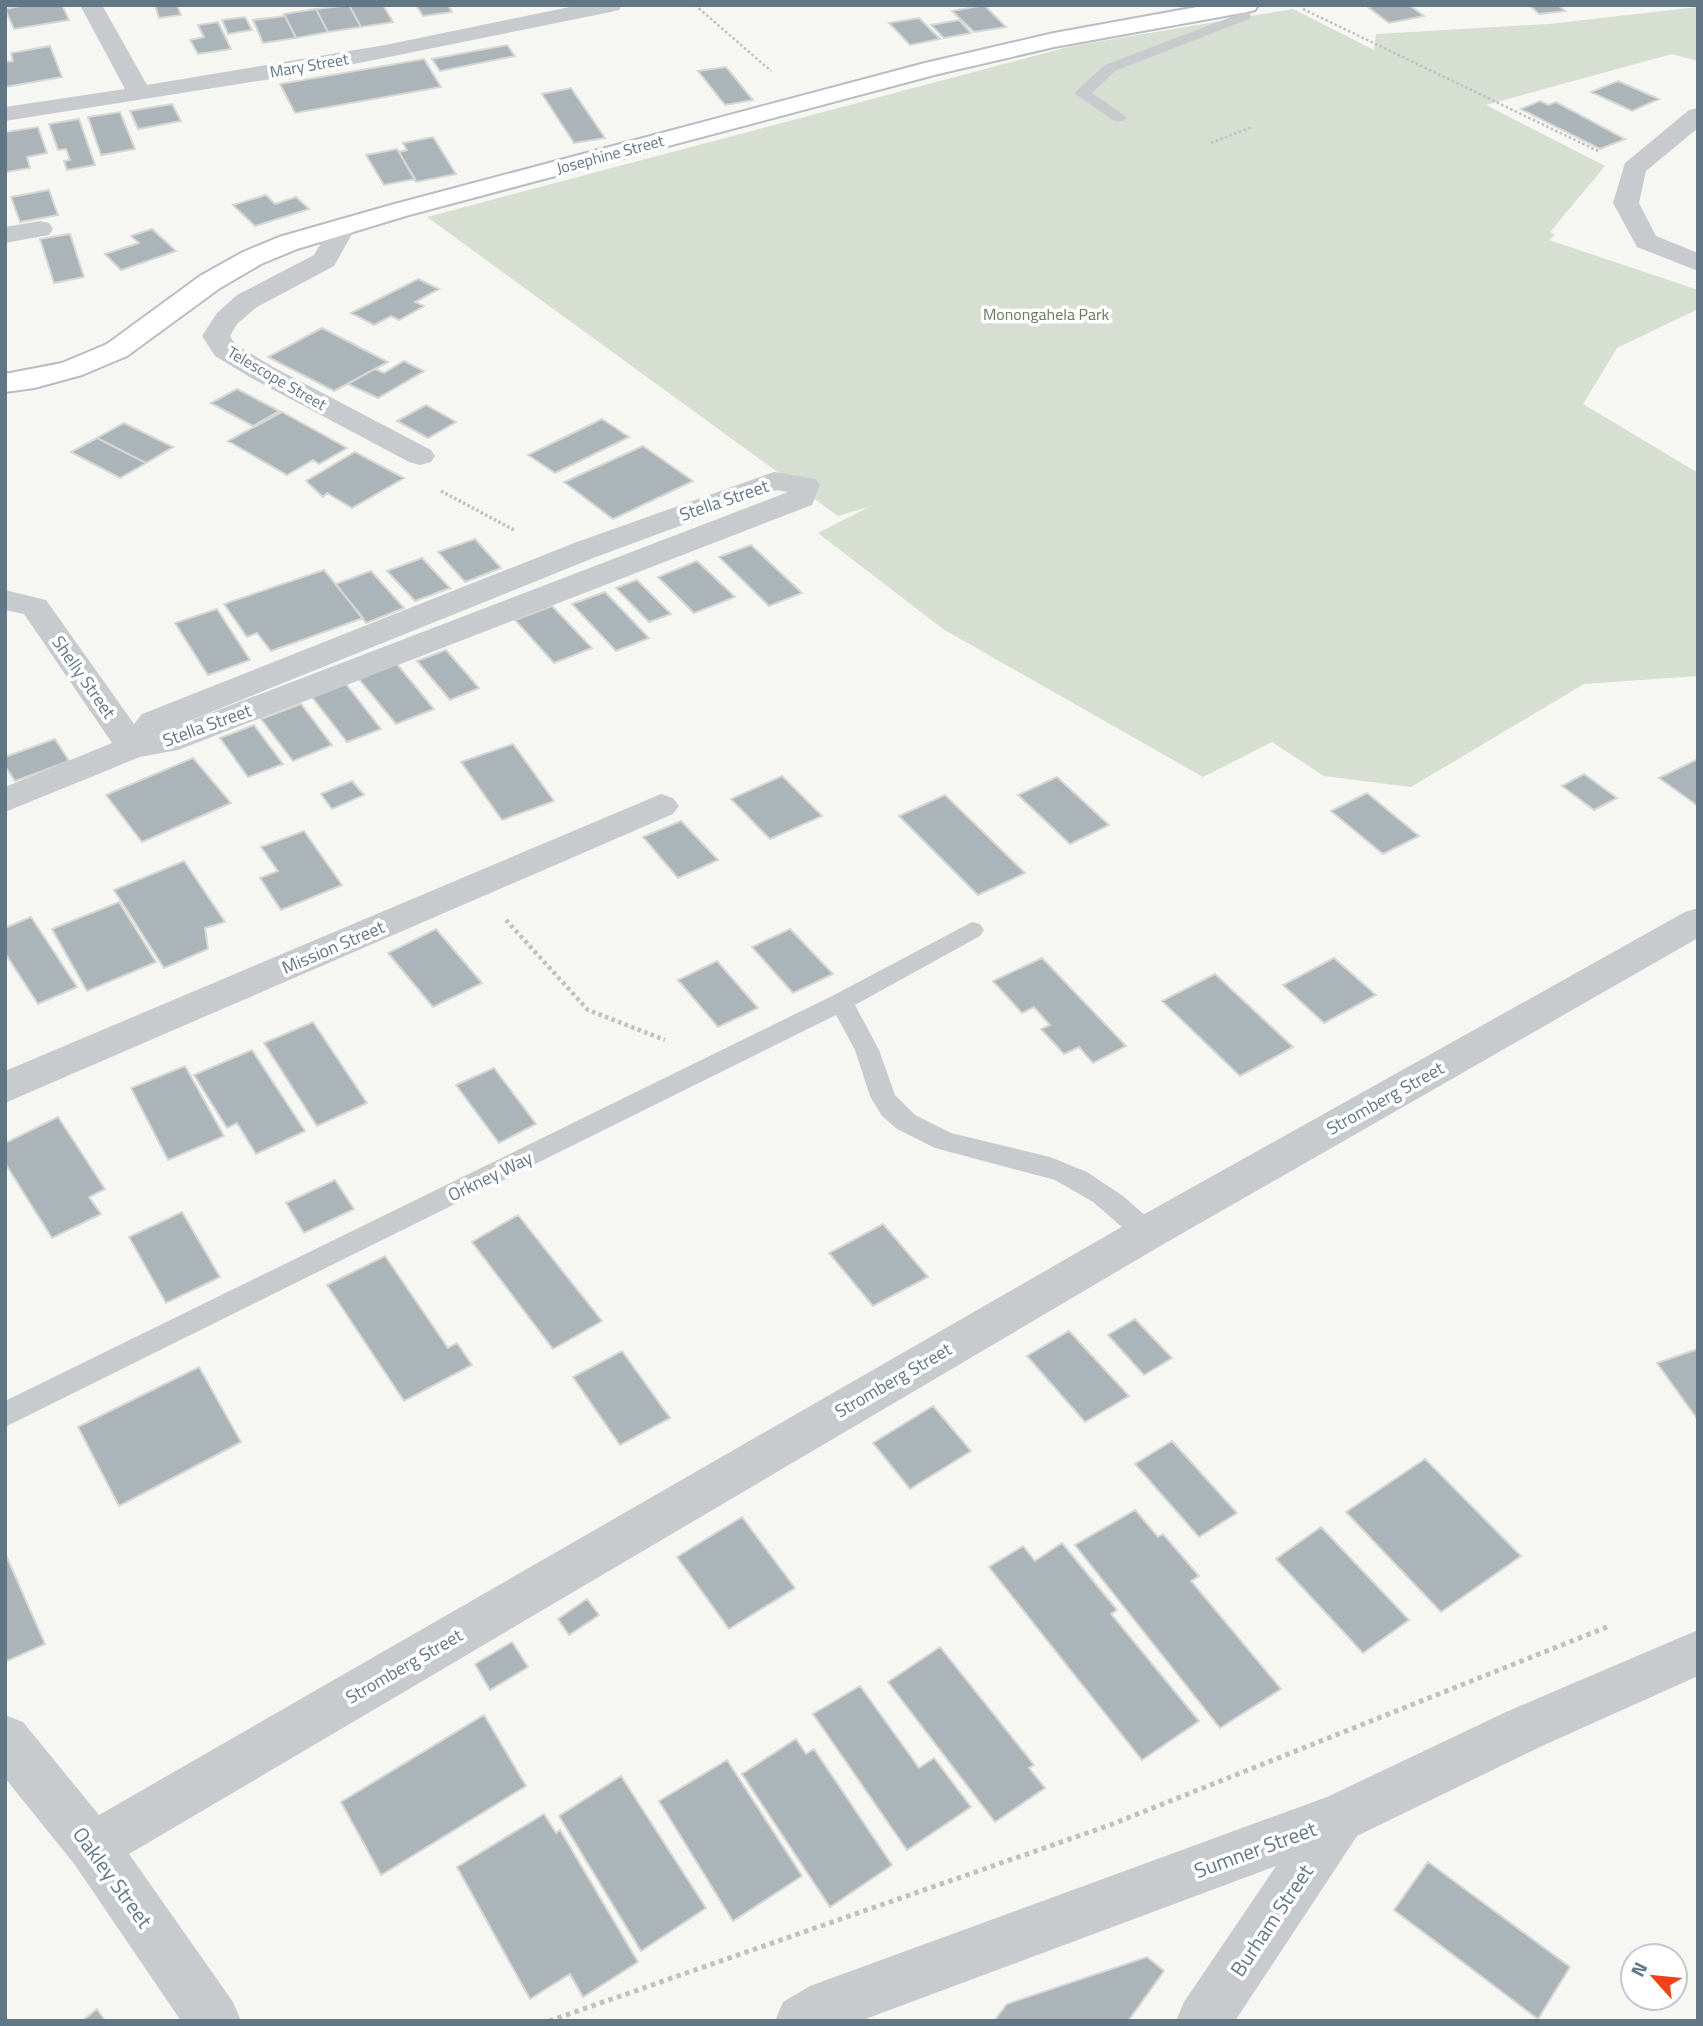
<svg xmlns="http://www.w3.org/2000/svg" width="1703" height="2026" viewBox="0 0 1703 2026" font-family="'Titillium Web',sans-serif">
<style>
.green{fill:#d7ded2}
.building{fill:#abb4b9;stroke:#d7d7d4;stroke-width:2}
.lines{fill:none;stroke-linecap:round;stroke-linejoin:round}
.secondary-casing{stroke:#b7bdc1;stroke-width:4}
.path-far3{stroke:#bec1c3;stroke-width:2.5;stroke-dasharray:2.5 2.5;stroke-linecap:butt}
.path-far2{stroke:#bec1c3;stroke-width:3.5;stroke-dasharray:2.5 2.5;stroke-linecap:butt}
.path-far1{stroke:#bec1c3;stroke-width:4.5;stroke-dasharray:3.5 3.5;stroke-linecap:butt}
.path{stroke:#bec1c3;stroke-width:5;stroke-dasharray:4.5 4.5;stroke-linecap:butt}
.lane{fill:#c8cbce;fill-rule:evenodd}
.street{fill:#c8cbce;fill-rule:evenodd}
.secondary{fill:#fff;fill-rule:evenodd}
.labels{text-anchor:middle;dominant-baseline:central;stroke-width:7;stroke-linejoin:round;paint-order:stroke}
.far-street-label{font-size:16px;fill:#627785;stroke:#fff}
.far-park-label{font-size:16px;fill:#687c62;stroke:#fff}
.street-label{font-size:18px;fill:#627785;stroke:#fff}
.near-street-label{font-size:21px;fill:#627785;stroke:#fff}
</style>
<rect width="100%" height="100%" fill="#f6f6f2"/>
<path class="green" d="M1698 7V61L1672 54 1486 105 1605 166 1550 232 1555 235 1549 240 1698 290V309L1617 348 1583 404 1698 473V676L1584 684 1411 787 1324 776 1272 742 1203 777 943 629 818 533 871 506 838 516 427 217 1072 46 1293 9 1374 50 1376 34 1549 24Z"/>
<path class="building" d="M25 5H62L69 20 14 29 5 9Z
M155 5H177L181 15 159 18Z
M349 5H383L393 22 361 27Z
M349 5 361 27 328 32 316 9Z
M416 5H448L452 12 423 16Z
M984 5 1006 27 974 32 952 11Z
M1378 5H1409L1424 16 1389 23 1368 7Z
M1529 5H1558L1565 11 1539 14Z
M316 9 328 32 296 38 284 14Z
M285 16 296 38 263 43 253 20Z
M245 17 252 30 228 34 222 20Z
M919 18 940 39 910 45 889 23Z
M959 20 971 33 944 38 931 25Z
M218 22 231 49 198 54 190 40 204 37 198 25Z
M507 45 515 56 440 71 432 59Z
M50 46 62 77 5 87V62L13 61 11 53Z
M424 59 441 87 295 113 280 84Z
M726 67 753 100 725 105 698 71Z
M1618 81 1659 99 1632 111 1591 92Z
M571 88 605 138 574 143 542 94Z
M1540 101 1548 105 1556 102 1625 139 1600 149 1521 109Z
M172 104 181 121 138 129 130 111Z
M120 112 135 149 101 155 88 117Z
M79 119 95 165 67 170 64 161 70 160 66 149 58 150 49 124Z
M38 127 47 153 27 157 30 168 6 172 5 132Z
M433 137 456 174 416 182 399 152 407 150 403 143Z
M397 149 415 179 384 185 366 155Z
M49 190 58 215 20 222 11 197Z
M266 195 275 204 296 197 309 209 255 226 233 205Z
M152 229 176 251 121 270 105 254 139 243 131 236Z
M70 234 84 277 54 283 40 239Z
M418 279 439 289 415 302 424 306 399 320 391 316 374 325 351 313Z
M322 328 388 362 334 391 268 357Z
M404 361 424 371 378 398 348 384 375 369 384 373Z
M237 389 279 411 253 426 211 403Z
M426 405 456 422 428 438 397 421Z
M282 412 347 448 319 464 313 460 287 475 228 441Z
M602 419 629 437 555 473 528 455Z
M124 423 173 447 146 463 97 438Z
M97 438 146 463 120 478 71 452Z
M643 446 693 481 613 519 564 482Z
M355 452 404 478 352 508 327 493 323 497 306 481Z
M475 539 501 568 465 582 438 552Z
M751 545 802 593 769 606 719 557Z
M422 558 450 588 415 601 387 571Z
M697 561 735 597 694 613 658 577Z
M324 570 363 618 271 651 257 633 247 637 224 604Z
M371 571 404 608 366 623 336 584Z
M637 580 671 614 649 622 616 588Z
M605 592 649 638 616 651 572 604Z
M552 606 592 648 554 663 515 620Z
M217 609 250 660 208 675 175 623Z
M446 650 479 688 450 700 417 661Z
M396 663 434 709 396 724 358 678Z
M346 684 381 729 347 742 312 697Z
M301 704 332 745 293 761 261 719Z
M254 725 283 764 248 777 220 738Z
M55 739 69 761 15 781 5 766V757Z
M513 744 554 801 502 820 461 762Z
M193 758 231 803 142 842 106 795Z
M1698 759V806L1659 778Z
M1584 774 1617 798 1594 810 1562 786Z
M782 776 822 816 770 839 731 799Z
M1057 777 1109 825 1070 844 1018 795Z
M352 781 364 795 332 809 321 794Z
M1367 793 1419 836 1383 854 1331 811Z
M945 795 1025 873 978 895 899 816Z
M681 821 718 860 678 878 643 837Z
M304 831 342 885 281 910 260 878 278 871 261 847Z
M184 861 225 922 205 928 208 949 164 968 114 890Z
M119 902 156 962 87 991 52 929Z
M31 917 77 987 38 1004 5 953V928Z
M436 929 482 983 433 1007 388 953Z
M790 929 833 974 793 993 752 947Z
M1042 958 1126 1046 1093 1063 1079 1047 1064 1054 1041 1029 1050 1025 1034 1007 1022 1013 993 981Z
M1334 958 1376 995 1324 1023 1283 985Z
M717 961 758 1008 718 1027 678 980Z
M1215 974 1293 1047 1240 1076 1162 1001Z
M313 1022 367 1103 317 1126 264 1043Z
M252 1050 305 1131 256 1154 237 1123 227 1128 194 1075Z
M185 1066 224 1136 168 1160 131 1088Z
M494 1068 536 1124 499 1143 456 1085Z
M58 1117 105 1189 89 1197 101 1214 52 1238 5 1163V1143Z
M335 1180 354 1209 304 1233 286 1203Z
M182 1212 220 1277 166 1303 129 1237Z
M518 1215 602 1321 553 1349 472 1242Z
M883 1224 928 1277 873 1306 829 1253Z
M385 1256 448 1348 457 1343 472 1365 404 1401 327 1285Z
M1135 1319 1172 1358 1144 1375 1108 1335Z
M1069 1331 1129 1396 1085 1422 1027 1356Z
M1698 1349V1420L1657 1363Z
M622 1351 670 1418 620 1445 573 1377Z
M199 1367 241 1442 119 1506 78 1427Z
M933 1406 971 1451 910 1489 873 1443Z
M1172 1441 1237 1513 1199 1537 1135 1464Z
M1425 1459 1521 1556 1441 1612 1346 1512Z
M1135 1510 1158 1537 1163 1534 1199 1576 1191 1581 1281 1689 1220 1728 1075 1545Z
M742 1517 795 1588 729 1629 677 1557Z
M1321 1527 1409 1620 1363 1653 1276 1559Z
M1062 1543 1117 1610 1111 1614 1199 1721 1142 1760 989 1567 1023 1546 1035 1561Z
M5 1553 45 1644 5 1662Z
M587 1599 599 1615 569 1635 558 1619Z
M512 1642 528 1667 490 1690 475 1664Z
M940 1647 1034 1765 1029 1768 1045 1788 995 1822 888 1682Z
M860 1686 919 1768 934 1758 971 1807 907 1850 813 1714Z
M484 1715 526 1786 381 1875 341 1802Z
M796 1739 806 1754 814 1749 892 1865 830 1907 742 1774Z
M727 1760 802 1876 733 1921 659 1801Z
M621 1776 706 1908 641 1951 559 1816Z
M544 1814 556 1833 560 1830 638 1962 583 1997 570 1974 530 1999 457 1867Z
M1428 1862 1570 1967 1538 2019 1394 1910Z
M1147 1957 1164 1971 1128 2021H994L1007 2004Z
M97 2009 105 2021H82Z"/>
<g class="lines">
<defs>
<path id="secondary" d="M1208 5H1258L1255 10 1247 12 1054 47 938 74 409 215 297 249 261 264 220 288 127 356 82 375 34 388 5 392V374L62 363 107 344 200 276 243 252 279 237 391 205 925 63 1054 33Z"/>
</defs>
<use href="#secondary" class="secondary-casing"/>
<path class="path-far3" d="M695 5 771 71
M1303 9 1598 151
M1211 143 1252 127"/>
<path class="path-far2" d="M441 491 516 531"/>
<path class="path-far1" d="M506 920 588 1010 665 1040"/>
<path class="path" d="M549 2021 1110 1825 1607 1627"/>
<path class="lane" d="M1244 12 1249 13 1251 16 1249 19 1115 71 1092 93 1124 115 1127 118 1124 121H1114L1074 93 1105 65Z
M972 922 980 924 984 930 980 936 855 1005 879 1050 895 1095 915 1115 951 1133 1050 1157 1087 1172 1123 1196 1156 1225 1160 1233 1156 1241 1147 1244 1138 1241 1093 1202 1055 1180 935 1148 897 1129 882 1116 870 1096 855 1050 836 1015 5 1427V1401L832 996Z"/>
<path class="street" d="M80 5H102L147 85 385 45 579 5H622L619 10 611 12 309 73 5 121V107L125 89Z
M1698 108V128L1646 171 1639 203 1656 236 1698 253V271L1637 247 1613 203 1625 163 1689 110Z
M343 219 352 221 356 227 334 266 257 307 237 324 230 336 235 344 273 367 431 450 435 456 431 462 420 465 409 462 253 379 215 356 202 336 217 313 237 295 314 255 334 221Z
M40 221 49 223 53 229 49 235 5 243V227Z
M774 472 816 479 820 485 812 505 178 750 140 757 5 812V787L112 743 24 614 5 610V590L46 600 134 724 142 714 574 543ZM777 490 788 492 174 727 596 557Z
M661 794 673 798 679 806 673 814 5 1103V1071Z
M1698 908V938L1162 1245 129 1854 233 2002 241 2021H181L75 1865 5 1778V1715L23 1722 99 1815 1132 1221 1685 912Z
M1698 1630V1676L1542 1746 1357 1836 1235 2021H1176L1184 2002 1276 1866 860 2021H775L783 2002 810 1986 1327 1797 1506 1712Z"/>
<use href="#secondary" class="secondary"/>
</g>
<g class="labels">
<g class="far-street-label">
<text transform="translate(309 65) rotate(-10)">Mary Street</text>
<text transform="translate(610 154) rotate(-15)">Josephine Street</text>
<text transform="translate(277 378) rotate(30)">Telescope Street</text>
</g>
<g class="far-park-label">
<text x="1046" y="314">Monongahela Park</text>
</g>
<g class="street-label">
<text transform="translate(724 500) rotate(-19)">Stella Street</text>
<text transform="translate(84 677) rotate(55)">Shelly Street</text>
<text transform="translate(207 725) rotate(-20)">Stella Street</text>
<text transform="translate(333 947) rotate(-23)">Mission Street</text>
<text transform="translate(1385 1098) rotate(-29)">Stromberg Street</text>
<text transform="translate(490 1176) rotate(-26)">Orkney Way</text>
<text transform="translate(893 1380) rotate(-30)">Stromberg Street</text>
<text transform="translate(404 1666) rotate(-30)">Stromberg Street</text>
</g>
<g class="near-street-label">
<text transform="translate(1255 1849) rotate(-20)">Sumner Street</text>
<text transform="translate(113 1877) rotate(54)">Oakley Street</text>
<text transform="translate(1271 1920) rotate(-56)">Burham Street</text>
</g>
</g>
<rect width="1703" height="2026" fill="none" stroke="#627785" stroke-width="14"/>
<g transform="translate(1654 1977) rotate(297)"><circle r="33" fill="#ffffff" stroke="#c0c9ce" stroke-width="2"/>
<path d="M0-5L12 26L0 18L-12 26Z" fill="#f14316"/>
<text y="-10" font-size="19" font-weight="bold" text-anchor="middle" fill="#627785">N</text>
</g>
</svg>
